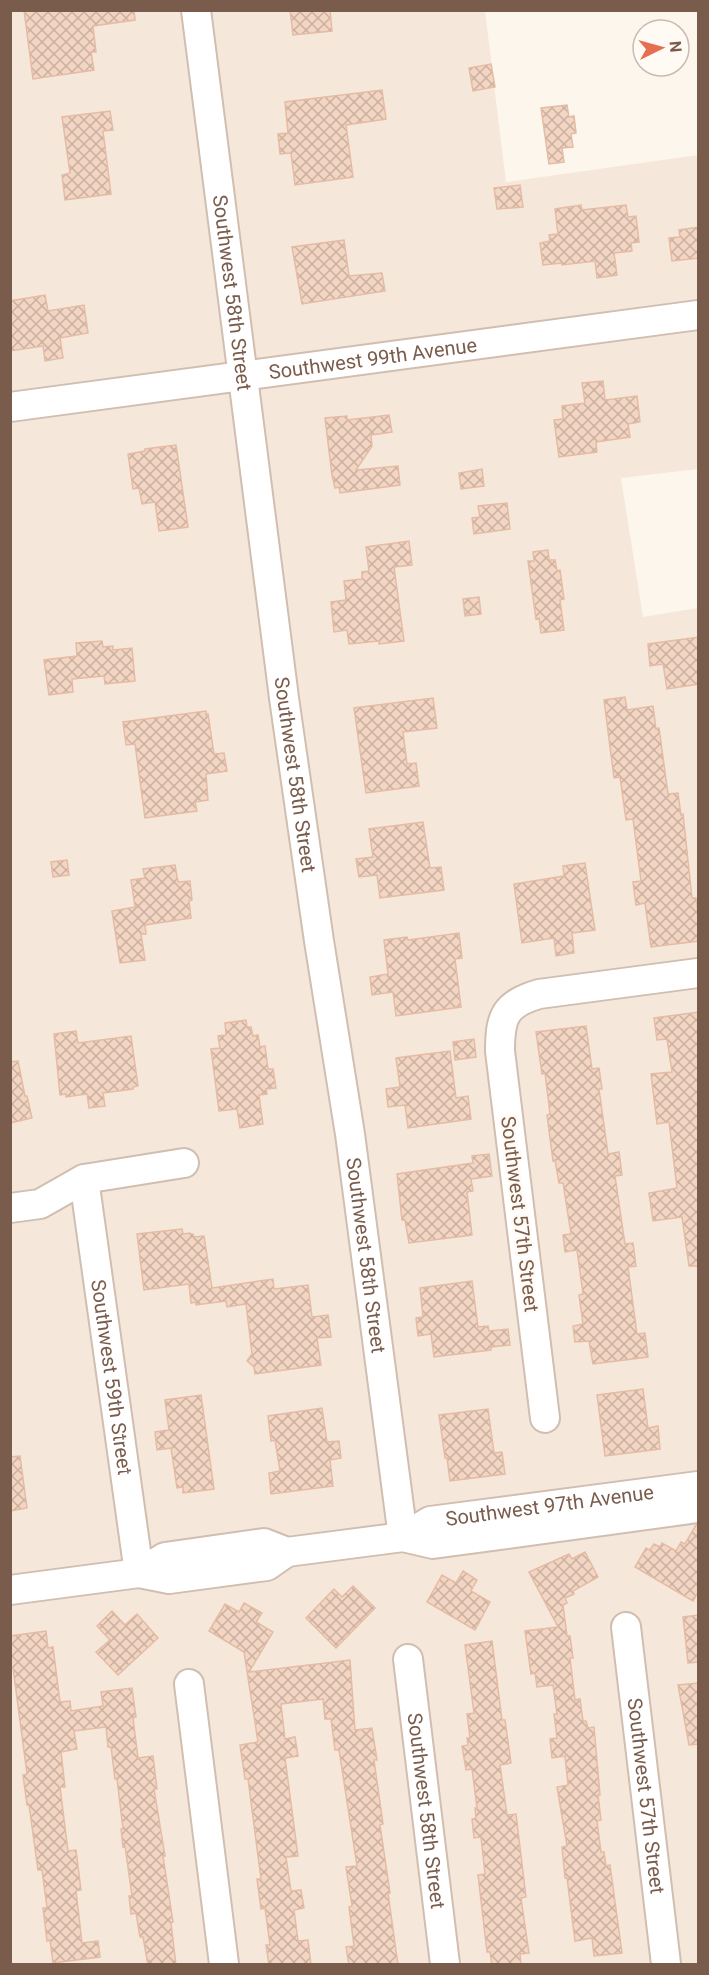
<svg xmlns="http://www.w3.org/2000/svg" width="709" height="1975" viewBox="0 0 709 1975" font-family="Roboto,sans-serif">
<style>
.residential{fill:#f5e8da}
.building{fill:url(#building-cross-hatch);stroke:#e6bba3;stroke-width:1.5}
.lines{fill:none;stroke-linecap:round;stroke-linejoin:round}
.minor-casing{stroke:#d1beb0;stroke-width:32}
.minor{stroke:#fff;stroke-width:28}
.labels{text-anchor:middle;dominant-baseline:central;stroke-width:5;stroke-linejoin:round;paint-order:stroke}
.street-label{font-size:20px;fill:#7a5c4d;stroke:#fffaf3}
</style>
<defs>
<pattern id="building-cross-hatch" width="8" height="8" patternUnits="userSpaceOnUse" patternTransform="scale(1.5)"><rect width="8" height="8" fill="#f3d5c3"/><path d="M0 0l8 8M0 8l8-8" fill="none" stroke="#cab0a1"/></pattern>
</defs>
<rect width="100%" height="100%" fill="#fdf6ec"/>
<path class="residential" d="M11 11H485L506 182 698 155V469L621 478 643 617 698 608V1964H11Z"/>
<path class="building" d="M24 10H134L135 20 93 26 96 52H91L94 70 33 79Z
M290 10H330L332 31 293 35Z
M491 64 495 87 473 91 469 68Z
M382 90 386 119 346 125 353 177 295 185 291 153 280 154 278 134 288 133 285 102Z
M567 105 569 117 574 116 576 133 571 134 573 147 562 148 564 162 549 164 541 108Z
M110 111 113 130 103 131 111 194 65 200 62 175 70 173 62 117Z
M520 185 523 207 497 209 494 188Z
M581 205 582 210 626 205 628 217 636 216 639 242 631 243 632 251 614 253 617 275 597 278 595 261 562 265V263L543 265 540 243 550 241 549 235 558 234 555 209Z
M699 227V258L672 261 669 238 680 237 679 230Z
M344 240 349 276 382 273 385 291 302 304 292 247Z
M45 295 48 311 84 305 88 333 60 338 63 358 45 361 43 346 10 351V301Z
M603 381 605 400 637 396 640 422 628 424 630 437 596 442 597 452 559 457 554 420 563 419 562 406 585 403 582 383Z
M389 415 392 432 371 435 372 446 356 470 398 466 400 485 340 493 339 487 335 488 332 475 325 418 347 416V420Z
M176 445 188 527 159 531 155 502 142 504 139 488 133 489 128 454 145 451V449Z
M482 469 484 486 461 489 459 473Z
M507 503 510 529 474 534 472 518 480 517 478 506Z
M409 541 412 565 394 567 404 641 379 644V641L349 644 347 630 334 632 331 602 346 600 344 581 362 579V572L369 571 366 547Z
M548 550 549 560H555L557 571 560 570 564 599 560 600 564 630 541 633 539 618 536 619 528 561H534L533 552Z
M479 597 481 614 465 616 463 599Z
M699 637V684L667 689 663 664 650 666 648 644Z
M102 641 103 647 113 646V650L132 648 135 681 105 684 104 676 72 679 73 692 49 695 44 660 77 656 76 643Z
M625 697 627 710 653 706 656 729 659 728 668 794 678 793 681 815 683 814 692 898H696L699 920V941L651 947 645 903 636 905 633 882 641 881 633 819 626 820 620 777 614 778 604 700Z
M433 698 437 728 403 732 407 764 416 763 419 786 366 793 354 708Z
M206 711V715L208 714 214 754 224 753 227 771 206 774 208 800 195 802 197 811 145 818 135 744 126 745 123 722Z
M423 822 430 868 441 867 444 890 380 898 377 875 359 877 356 859 373 857 369 829Z
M67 860 69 875 53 877 51 862Z
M585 863 595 930 572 933 574 953 556 956 554 938 522 943 514 884 564 876 563 866Z
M175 865 178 882 190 881 192 900 189 901 191 918 145 925 146 934H141L145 960 120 963 112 911 135 907 131 880 145 878 143 869Z
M459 933 462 958 455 959 461 1007 396 1016 393 992 372 995 370 977 388 974 384 940 407 937 408 940Z
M699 1012V1266H689L682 1217 653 1221 649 1193 677 1188 669 1122 657 1124 651 1074 672 1072 667 1039 657 1040 654 1018Z
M246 1020 247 1027H251L253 1036 258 1035 260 1047 265 1046 268 1069H273L276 1088 266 1089 267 1094 259 1095 263 1124 240 1128 237 1109 219 1111 211 1049 220 1048 218 1036 226 1035 225 1023Z
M586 1026 592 1069 599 1068 602 1089H599L608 1154 619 1152 622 1175 615 1176 625 1244 633 1243 636 1266 628 1267 637 1334 645 1333 648 1357 593 1364 589 1341 575 1342 573 1326 583 1324 579 1295 583 1294 577 1250 565 1252 563 1235 571 1234 563 1183H559L555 1160 553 1161 547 1115 550 1114 545 1073 542 1074 536 1032Z
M76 1031 78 1043 131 1036 138 1086 133 1087V1089L103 1093 105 1106 89 1108 87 1094 66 1097V1094L60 1095 54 1034Z
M474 1039 476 1057 455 1060 453 1042Z
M450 1051 456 1098 468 1096 471 1119 408 1128 405 1105 388 1107 386 1089 400 1087 396 1058Z
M18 1061 25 1096H27L32 1118 10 1123V1062Z
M489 1154 492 1176 471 1179 473 1191 467 1192 472 1235 409 1243 405 1220H402L397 1174 473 1163 472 1156Z
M182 1229 183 1234 190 1233V1234H193L194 1237 204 1236 212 1288 273 1279 274 1289 308 1285 312 1317 328 1315 331 1337 317 1338 321 1365 255 1374 254 1367 247 1361 252 1354 246 1304 227 1307 226 1301 196 1305V1302L191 1303 189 1284 144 1290 137 1234Z
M472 1281 478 1327 488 1326 489 1331 508 1329 510 1345 491 1347V1350L434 1357 431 1334 418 1336 416 1318 423 1317 420 1288Z
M643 1389 648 1428 658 1426 660 1449 605 1456 597 1395Z
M201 1395 214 1489 183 1493V1487L177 1488 171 1448 157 1450 155 1432 169 1430 165 1400Z
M322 1408 327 1442 339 1441 341 1458 330 1460 333 1486 271 1494 269 1473 280 1471 275 1440 271 1441 268 1416Z
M488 1409 494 1453 502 1452 505 1474 450 1481 447 1458H445L439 1415Z
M20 1456 27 1508 10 1511V1457Z
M696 1525H699V1591L693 1601 635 1567 646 1548 650 1550 654 1544 660 1547 662 1543 676 1551 681 1542 685 1544Z
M585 1552 598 1577 573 1591 574 1594 565 1598 567 1603 563 1605 567 1636H570L573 1658H570L575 1700 580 1699 583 1721H586L588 1728 594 1727 600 1795H598L601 1820 597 1821 601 1852H604L606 1866 610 1865 622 1953 594 1956 592 1938 575 1941 567 1878H565L562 1847 567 1846 557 1787 568 1785 565 1756 552 1758 550 1739 557 1738 554 1714H557L553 1685 537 1687 535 1673 531 1674 525 1631 558 1627 529 1572 569 1554 572 1559Z
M463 1571 477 1580 471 1591 490 1602 475 1630 427 1602 442 1575 456 1583Z
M353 1586 375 1608 336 1648 306 1618 334 1589 342 1597Z
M244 1603 262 1613 256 1622 273 1632 249 1672 350 1660 355 1730 372 1728 377 1760H374L383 1824 380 1825 390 1893H388L398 1965H349L346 1947 354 1946 349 1907 352 1906 346 1867 357 1866 339 1750H335L331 1719H325L323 1699 281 1704 285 1739 295 1737 298 1756 285 1758 298 1856 286 1857 291 1891 301 1890 304 1908 294 1910 298 1941 308 1940 311 1965H269L266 1945H270L265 1908 261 1909 257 1879H261L248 1779H245L240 1745 258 1742 244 1652 209 1631 225 1604 239 1612Z
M112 1611 125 1625 137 1614 158 1638 118 1675 96 1652 110 1640 97 1626Z
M699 1615V1662L688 1663 683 1617Z
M46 1631 48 1648 53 1647 60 1702 70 1701 71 1711 103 1706 101 1692 132 1688 136 1717 133 1718 138 1758 153 1756 157 1789H154L165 1856H163L173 1922 171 1923 176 1965H148L143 1937H140L136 1913 131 1914 129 1896H132L125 1846 123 1847 121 1829H123L117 1779H115L111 1747H108L106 1727 74 1731 77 1749 61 1752 65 1787H60L68 1851 76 1850 81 1890 76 1891 82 1943 98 1941 100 1957 53 1963 50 1940 47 1941 43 1908H47L42 1870H38L29 1805H27L23 1775 27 1774 13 1668H10V1636Z
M492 1641 502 1720H505L511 1763 500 1765 507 1815 516 1814 526 1897 521 1898 529 1953 520 1954 521 1965H492L490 1952H487L478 1875 485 1874 481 1837 474 1838 472 1819 476 1818 475 1808H477L472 1769 466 1770 462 1746 468 1745 467 1738H470L467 1714 474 1713 465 1645Z
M699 1683V1744L689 1745 678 1685Z"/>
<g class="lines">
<defs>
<g id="minor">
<path id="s1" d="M196 10 284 698 319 941 350 1134 403 1537"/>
<path id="s2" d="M10 407 698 315"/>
<path id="s3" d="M84 1179 139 1573"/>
<path d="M10 1208 40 1204 84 1179 184 1163"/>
<path d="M545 1418 500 1051C500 1016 505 1004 539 994L698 973"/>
<path id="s4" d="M403 1537 430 1521 698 1486"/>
<path d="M139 1573 165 1557 264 1543 287 1552 403 1537 433 1544 698 1508"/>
<path d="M10 1590 139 1573 169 1579 267 1566 287 1552"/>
<path id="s5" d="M626 1627 666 1964"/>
<path id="s6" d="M408 1659 445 1964"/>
<path d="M189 1684 224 1964"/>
</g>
</defs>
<use href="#minor" class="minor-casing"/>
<use href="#minor" class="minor"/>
</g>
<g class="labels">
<g class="street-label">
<text stroke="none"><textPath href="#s1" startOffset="285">Southwest 58th Street</textPath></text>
<text stroke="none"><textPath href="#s2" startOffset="366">Southwest 99th Avenue</textPath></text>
<text stroke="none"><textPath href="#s1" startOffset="771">Southwest 58th Street</textPath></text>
<text transform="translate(520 1214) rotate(83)">Southwest 57th Street</text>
<text stroke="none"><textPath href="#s1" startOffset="1257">Southwest 58th Street</textPath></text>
<text stroke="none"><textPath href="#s3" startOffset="200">Southwest 59th Street</textPath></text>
<text stroke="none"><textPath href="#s4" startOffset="152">Southwest 97th Avenue</textPath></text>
<text stroke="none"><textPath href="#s5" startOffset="170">Southwest 57th Street</textPath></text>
<text stroke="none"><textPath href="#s6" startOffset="153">Southwest 58th Street</textPath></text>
</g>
</g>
<rect width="709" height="1975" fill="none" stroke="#7a5c4d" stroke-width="24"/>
<g transform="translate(661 48) rotate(85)"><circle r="28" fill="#fffaf3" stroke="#cabbb1" stroke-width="1.5"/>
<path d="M0-4.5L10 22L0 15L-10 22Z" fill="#e76f51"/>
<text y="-9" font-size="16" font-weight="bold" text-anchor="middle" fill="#7a5c4d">N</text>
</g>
</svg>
